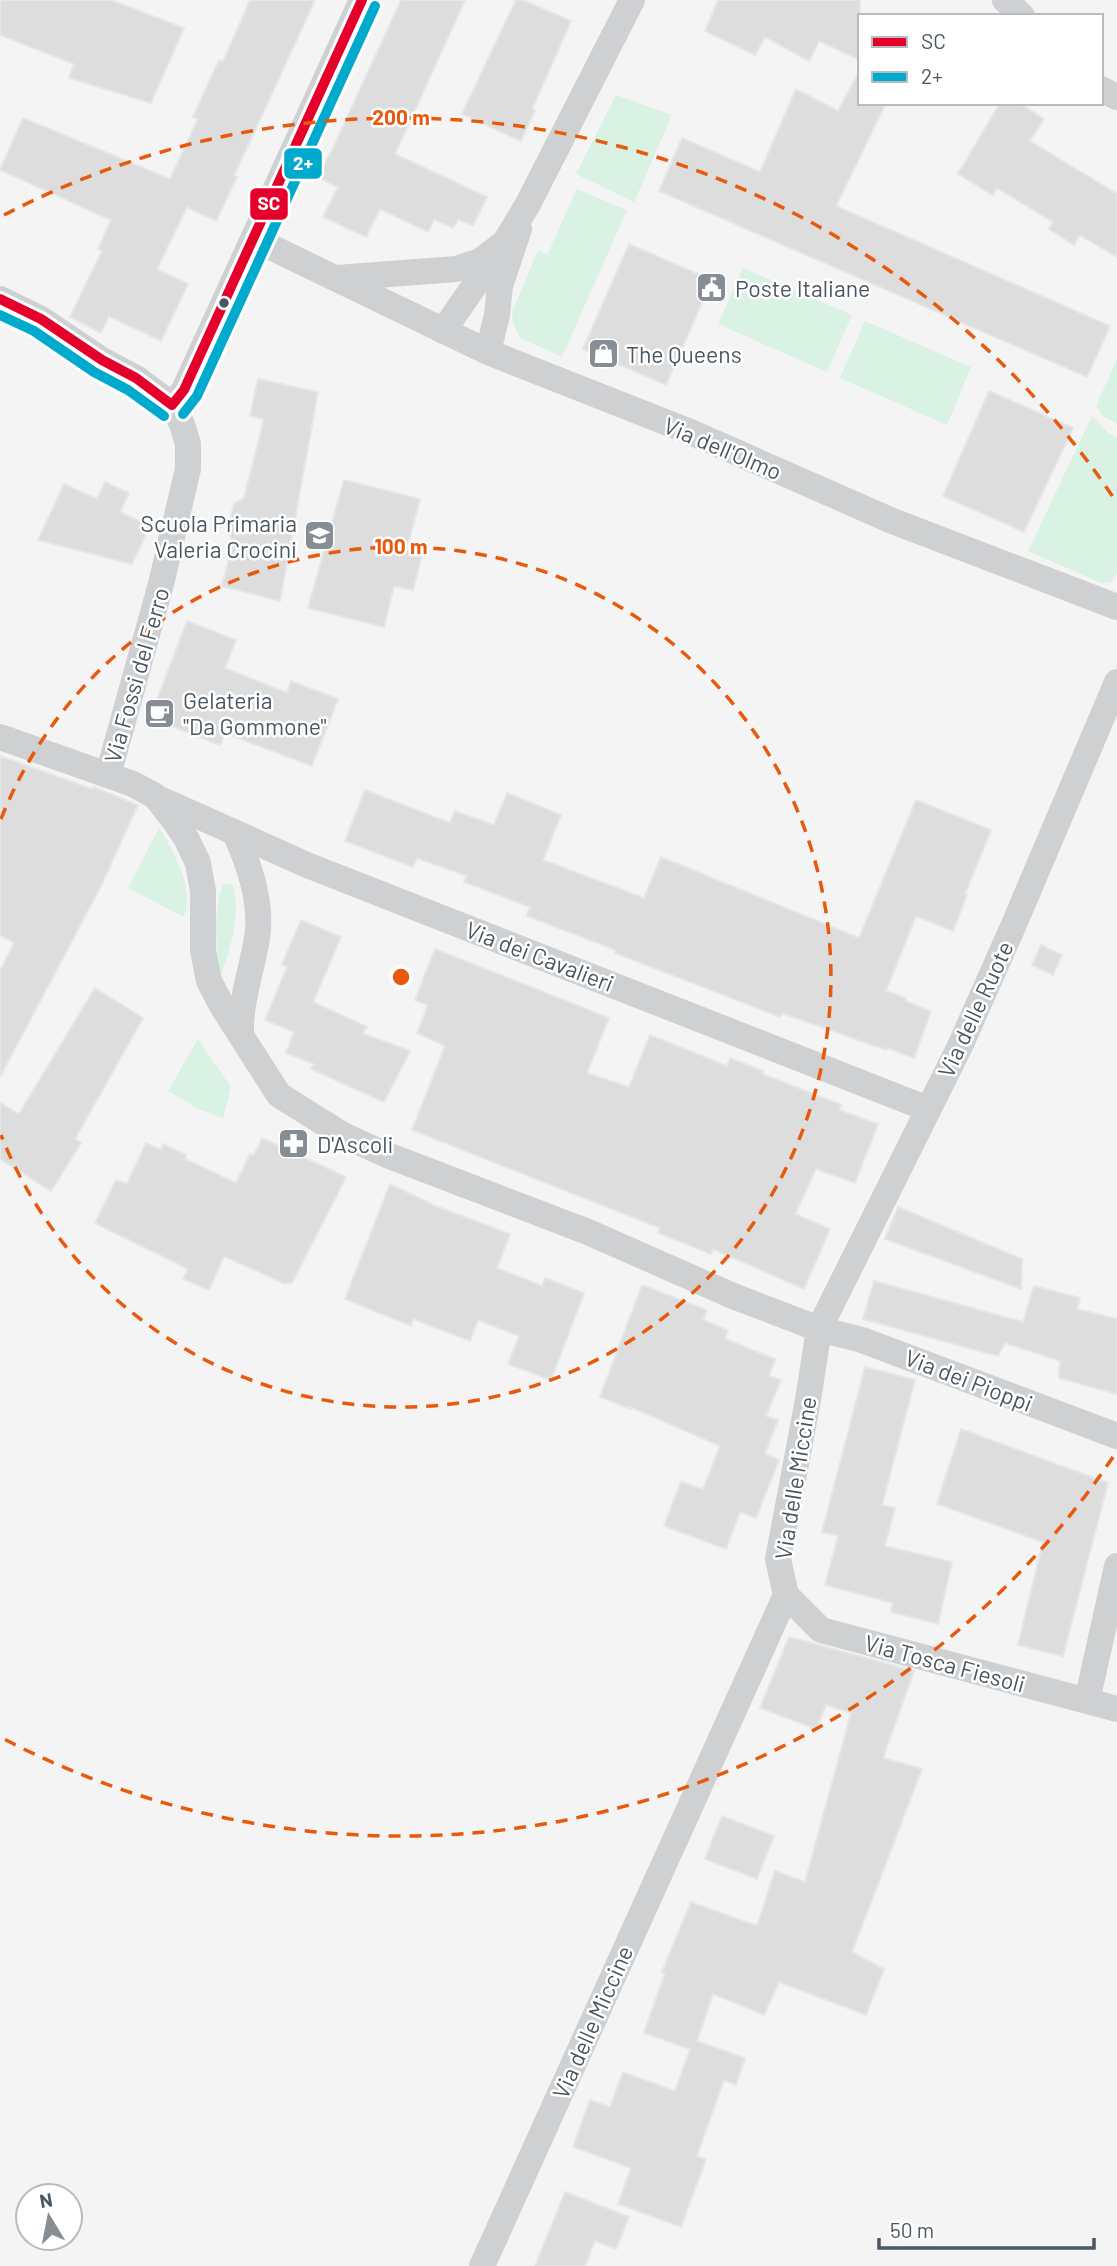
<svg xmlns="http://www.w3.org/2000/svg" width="1117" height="2266" viewBox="0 0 1117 2266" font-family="Barlow,sans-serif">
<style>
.green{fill:#d9f2e3}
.building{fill:#ddddde;stroke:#e5e6e7;stroke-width:2}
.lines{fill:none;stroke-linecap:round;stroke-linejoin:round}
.street{stroke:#ced0d2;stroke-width:26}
.bus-1-casing{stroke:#fff;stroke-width:16}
.bus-2-casing{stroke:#fff;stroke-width:16}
.bus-1{stroke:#e4002b;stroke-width:10}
.bus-2{stroke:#00a9ce;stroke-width:10}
.ring{fill:none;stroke:#e8590c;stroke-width:3.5;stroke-dasharray:12 9}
.bus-dot{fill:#4a5661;stroke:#fff;stroke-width:2.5}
.labels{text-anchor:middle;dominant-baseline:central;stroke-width:5;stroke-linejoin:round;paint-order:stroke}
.poi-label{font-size:23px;fill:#4a5661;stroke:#fff;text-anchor:start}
.street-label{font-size:23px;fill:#4a5661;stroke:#fff}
.centre{fill:#e8590c;stroke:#fff;stroke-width:3.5}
.ring-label{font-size:21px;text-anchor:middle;font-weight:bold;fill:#e8590c;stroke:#fff;stroke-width:5;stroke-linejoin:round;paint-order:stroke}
.line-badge{stroke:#fff;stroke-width:2.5}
.badge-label{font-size:19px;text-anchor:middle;font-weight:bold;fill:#fff}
</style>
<rect width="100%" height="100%" fill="#f4f4f4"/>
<path class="green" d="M616 95 672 115 634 202 576 174Z
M577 189 627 210 562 357 520 338 513 323 512 312 538 250 547 255Z
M743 268 852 315 827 372 718 324Z
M865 321 971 367 947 425 840 378Z
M1117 359V424L1103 416 1096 406Z
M1092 416 1107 432 1117 438V572L1116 576 1110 583H1101L1028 551Z
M159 828C174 851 195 889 184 917L128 888Z
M224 884H233C241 917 231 945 221 976 216 953 212 904 224 884Z
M198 1039 231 1087 223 1118 199 1109 168 1091Z"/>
<path class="building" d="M0 0H111L184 28 151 103 69 78 74 64 0 35Z
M250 0H315L234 176 237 177 216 221 187 207 157 269 188 284 161 341 109 316 101 333 70 317 102 251 98 249 111 220 0 170 23 118 170 179 198 119 193 117 219 60 223 62Z
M401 0H465L395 154 487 197 473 226 458 219 453 228 434 219 428 232 380 209 366 237 323 217 338 187 317 177 333 148Z
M516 0H523L571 21 532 109 535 110 521 141 462 114Z
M718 0H860V60L819 41 809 61 765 37 755 55 705 31Z
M860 70V103H886L836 206 1110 326 1087 377 659 191 682 138 760 172 796 89 838 111Z
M1000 103H1019L1044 119 1030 141 1117 194V257L1080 235 1074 245 1049 229 1053 222 997 188 993 195 958 174Z
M629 244 712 280 666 385 583 349Z
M258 379 318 392 280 601 222 586 233 543 227 530 234 504 244 498 264 419 250 416Z
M989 391 1073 428 1024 532 943 496Z
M344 480 420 499 407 548 423 552 413 590 394 586 384 627 308 608Z
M105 482 129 493 120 512 150 526 132 564 38 540 64 484 97 499Z
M187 621 236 640 225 668 287 693 291 681 338 699 312 766 225 733 220 745 150 718Z
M0 756 92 789 93 787 138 805 101 886 0 1077V971L14 943 0 935Z
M365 790 450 823 455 811 494 825 507 793 561 815 543 860 644 898 661 857 859 938 916 800 991 830 965 894 967 895 953 931 916 916 886 991 906 998 905 1001 931 1011 914 1058 887 1048 886 1050 782 1013 780 1017 615 953 616 950 527 916 530 907 464 882 467 876 417 858 413 867 345 841Z
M301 920 341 937 313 1002 367 1027 362 1033 410 1051 384 1102 311 1069 314 1064 286 1053 294 1032 265 1020 287 967 282 964Z
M1041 945 1062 955 1053 975 1032 965Z
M435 949 609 1018 587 1073 629 1087 650 1035 727 1066 730 1058 763 1071 762 1074 842 1105 839 1110 878 1124 855 1183 816 1169 795 1214 830 1229 804 1289 713 1249 711 1254 658 1233 660 1228 412 1130 445 1046 417 1033 428 1005 415 1000Z
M95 988 143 1018 75 1139 81 1143 51 1191 0 1159V1103L19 1114Z
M262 1138 346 1177 292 1283H283L224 1256 209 1290 183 1279 188 1269 95 1223 116 1180 127 1184 146 1143 161 1150 163 1144 186 1155 185 1159 236 1183 250 1154 254 1155Z
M390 1184 433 1205 510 1234 497 1268 542 1286 545 1278 584 1293 551 1380 508 1364 519 1336 478 1320 470 1341 413 1319 411 1326 345 1299Z
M898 1207 1022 1259 1021 1289 885 1239Z
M874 1281 1023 1322 1034 1286 1080 1298 1077 1309 1117 1319V1394L1059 1378 1060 1361 1005 1343 998 1356 863 1319Z
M642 1285 707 1310 703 1320 728 1330 725 1339 775 1359 769 1376 781 1380 766 1416 778 1420 765 1454 779 1460 756 1518 740 1512 726 1549 664 1526 681 1482 703 1489 720 1446 631 1407 630 1409 600 1397Z
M865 1367 915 1380 882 1505 895 1508 885 1546 952 1562 938 1624 891 1612 893 1603 825 1585 838 1536 822 1532Z
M961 1429 1108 1483 1063 1656 1018 1645 1043 1542 937 1504Z
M789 1637 914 1671 883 1758 922 1769 852 1952 884 1969 866 2015 779 1982 764 2015 713 1994 697 2041 745 2058 736 2085 724 2080 697 2156 706 2159 681 2227 618 2204 631 2168 573 2147 590 2100 610 2107 623 2072 675 2091 690 2049 644 2033 665 1973 662 1972 691 1902 757 1926 775 1871 805 1882 851 1713 826 1705 816 1729 760 1708Z
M722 1816 774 1836 757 1879 705 1859Z
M565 2192 629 2217 616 2249 595 2241 585 2266H535Z"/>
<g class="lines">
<path class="street" d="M1005 0 1022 16
M1101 89 1117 97
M254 239 488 352 688 431 890 520 1117 607
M337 278 456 269 480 261 505 242 528 204 632 0
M0 299 41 319 102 360 136 378 172 405 182 424 188 444V469L161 584 108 775
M443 331 498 252
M488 352 497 315 500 286 519 229
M172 405 184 390 362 0
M0 737 133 784 155 796 173 819 186 838 198 863 203 891V950L209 981 222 1006 279 1095 343 1135 387 1155 588 1232 733 1296 819 1329 862 1340 1117 1436
M160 799 307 865 928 1109
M235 833C249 864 263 903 257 938 252 970 240 1001 241 1034
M786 1595 821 1630 1117 1709
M1087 1701 1117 1566
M482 2266 786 1595 778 1559 808 1400 819 1329 960 1046 1012 929 1117 682"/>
<defs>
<path id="bus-1" d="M0 299 41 319 102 360 136 378 172 405
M172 405 184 390 362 0"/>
<path id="bus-2" d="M0 315 34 331 94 372 128 390 164 416
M183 414 197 396 375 6"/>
</defs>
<use href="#bus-1" class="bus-1-casing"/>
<use href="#bus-2" class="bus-2-casing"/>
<use href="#bus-1" class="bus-1"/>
<use href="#bus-2" class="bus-2"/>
</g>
<g class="ring">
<path d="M1 819A430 430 0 1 1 1 1135"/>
<path d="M1113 1457A859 859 0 0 1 4 1739M4 215A859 859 0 0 1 1113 497"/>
</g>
<defs>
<symbol id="civic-square" viewBox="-11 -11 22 22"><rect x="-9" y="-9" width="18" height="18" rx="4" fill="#868d94" stroke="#fff"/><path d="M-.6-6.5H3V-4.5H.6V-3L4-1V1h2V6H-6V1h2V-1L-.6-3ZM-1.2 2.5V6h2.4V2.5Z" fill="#fff"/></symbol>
<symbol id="shop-square" viewBox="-11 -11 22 22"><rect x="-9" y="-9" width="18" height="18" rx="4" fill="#868d94" stroke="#fff"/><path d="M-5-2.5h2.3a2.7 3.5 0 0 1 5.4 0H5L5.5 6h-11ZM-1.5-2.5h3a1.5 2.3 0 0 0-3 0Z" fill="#fff"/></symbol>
<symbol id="school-square" viewBox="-11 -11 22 22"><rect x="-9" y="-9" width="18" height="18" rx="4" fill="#868d94" stroke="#fff"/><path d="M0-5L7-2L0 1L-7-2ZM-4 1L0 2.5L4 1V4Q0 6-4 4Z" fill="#fff"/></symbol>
<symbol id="cafe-square" viewBox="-11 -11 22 22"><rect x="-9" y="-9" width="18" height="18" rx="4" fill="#868d94" stroke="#fff"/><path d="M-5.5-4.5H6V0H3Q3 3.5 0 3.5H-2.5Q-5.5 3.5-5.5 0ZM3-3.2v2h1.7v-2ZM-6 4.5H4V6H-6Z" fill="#fff"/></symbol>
<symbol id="pharmacy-square" viewBox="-11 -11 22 22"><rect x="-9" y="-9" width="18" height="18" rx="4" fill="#868d94" stroke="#fff"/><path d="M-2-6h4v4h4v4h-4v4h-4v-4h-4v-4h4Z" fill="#fff"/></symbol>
</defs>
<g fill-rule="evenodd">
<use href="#civic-square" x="694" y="270" width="35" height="35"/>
<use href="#shop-square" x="586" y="336" width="35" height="35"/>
<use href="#school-square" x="302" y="518" width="35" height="35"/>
<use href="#cafe-square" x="142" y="696" width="35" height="35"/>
<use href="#pharmacy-square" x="276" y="1126" width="35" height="35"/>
</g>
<circle class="bus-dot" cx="224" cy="303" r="6"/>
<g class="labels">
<g class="poi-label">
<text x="735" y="288">Poste Italiane</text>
<text x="626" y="354">The Queens</text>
<text x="297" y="523" text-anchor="end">Scuola Primaria<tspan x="297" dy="26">Valeria Crocini</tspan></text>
<text x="183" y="700">Gelateria<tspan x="183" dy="26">"Da Gommone"</tspan></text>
<text x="317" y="1144">D'Ascoli</text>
</g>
<g class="street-label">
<text transform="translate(723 448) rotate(23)">Via dell'Olmo</text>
<text transform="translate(136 675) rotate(-74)">Via Fossi del Ferro</text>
<text transform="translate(540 956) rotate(21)">Via dei Cavalieri</text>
<text transform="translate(975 1009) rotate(-65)">Via delle Ruote</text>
<text transform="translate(969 1380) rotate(21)">Via dei Pioppi</text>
<text transform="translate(795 1478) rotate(-81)">Via delle Miccine</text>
<text transform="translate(945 1663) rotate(15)">Via Tosca Fiesoli</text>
<text transform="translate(592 2022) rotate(-66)">Via delle Miccine</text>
</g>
</g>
<circle cx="401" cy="977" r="10" class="centre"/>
<g class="ring-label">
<text x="401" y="125">200 m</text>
<text x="401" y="554">100 m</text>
</g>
<g class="line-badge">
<rect x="283" y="147" width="40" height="33" rx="7" fill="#00a9ce"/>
<rect x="249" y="187" width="40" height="34" rx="7" fill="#e4002b"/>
</g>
<g class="badge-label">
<text x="303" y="170">2+</text>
<text x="269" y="210">SC</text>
</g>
<rect x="858" y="14" width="245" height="91" fill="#ffffff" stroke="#b7bbc0" stroke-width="2"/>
<rect x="872" y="37" width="35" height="10" fill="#e4002b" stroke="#b7bbc0" stroke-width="2"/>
<text x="921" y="49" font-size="21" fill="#4a5661">SC</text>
<rect x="872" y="72" width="35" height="10" fill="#00a9ce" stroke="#b7bbc0" stroke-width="2"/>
<text x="921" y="84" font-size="21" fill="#4a5661">2+</text>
<g transform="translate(49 2217) rotate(350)"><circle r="33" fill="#ffffff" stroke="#b7bbc0" stroke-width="2"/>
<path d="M0-5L12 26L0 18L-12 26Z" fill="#868d94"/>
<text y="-10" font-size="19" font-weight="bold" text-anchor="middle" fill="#4a5661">N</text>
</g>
<path d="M879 2238v10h215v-10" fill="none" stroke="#4a5661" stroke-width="3.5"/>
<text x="890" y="2238" font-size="21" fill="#4a5661" stroke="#ffffff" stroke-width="5" paint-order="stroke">50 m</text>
</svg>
